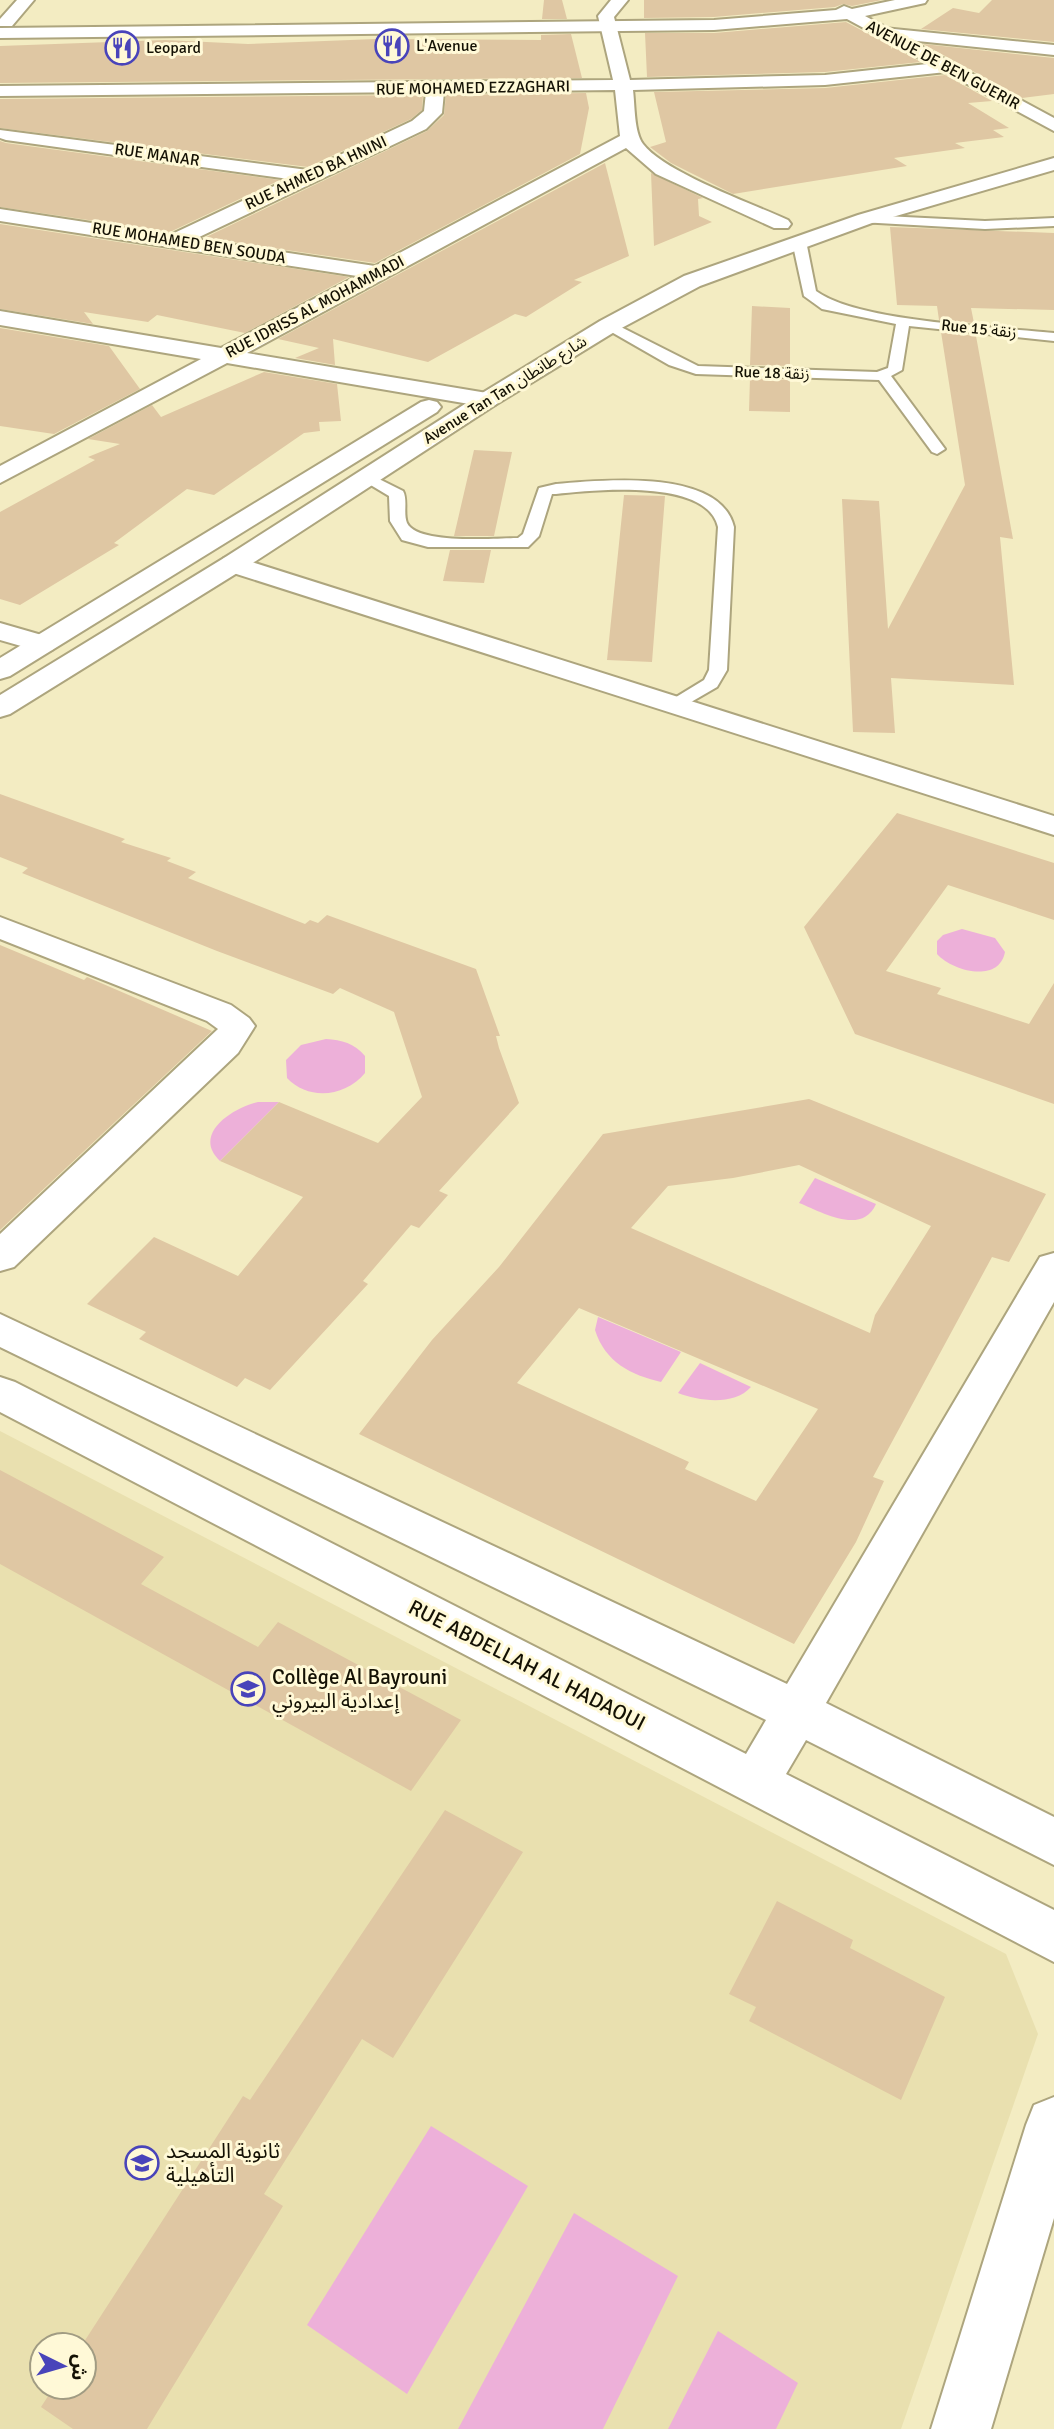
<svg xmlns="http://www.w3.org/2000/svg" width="1054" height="2429" viewBox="0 0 1054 2429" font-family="Signika,'Noto Sans Arabic',sans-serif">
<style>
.built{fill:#e9e0af;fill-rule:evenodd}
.green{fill:#edb0d9}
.building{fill:#dfc7a3;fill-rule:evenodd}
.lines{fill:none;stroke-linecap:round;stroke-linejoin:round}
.lane-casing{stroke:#ada57e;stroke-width:4}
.street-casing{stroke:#ada57e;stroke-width:4}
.secondary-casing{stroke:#ada57e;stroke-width:4}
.lane{fill:#fff;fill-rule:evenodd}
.street{fill:#fff;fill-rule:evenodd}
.secondary{fill:#fff;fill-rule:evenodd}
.labels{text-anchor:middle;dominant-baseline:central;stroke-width:6;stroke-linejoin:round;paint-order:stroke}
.far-poi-label{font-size:16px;fill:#141104;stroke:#fff9d7;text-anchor:start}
.far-street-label{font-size:16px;fill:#141104;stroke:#fff9d7}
.near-street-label{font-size:21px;fill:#141104;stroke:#fff9d7}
.near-poi-label{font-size:21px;fill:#141104;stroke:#fff9d7;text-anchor:start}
</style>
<rect width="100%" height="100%" fill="#f3ecc2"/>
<path class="built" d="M0 1431 1006 1954 1038 2034 901 2429H0ZM42 2345H84V2387H42Z"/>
<path class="green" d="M962 929 995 938 1005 952C999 984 952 971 937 954V941L943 935Z
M326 1039C342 1040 354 1043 365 1056V1073C345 1097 309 1101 287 1078L286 1060 301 1045Z
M258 1102H279L220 1161C191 1134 234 1107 258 1102Z
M815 1178 876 1204C862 1236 822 1212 799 1203Z
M598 1317 681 1352 661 1382C631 1375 605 1362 595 1330Z
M700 1363 751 1387C734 1406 699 1401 678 1393Z
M431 2126 528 2186 407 2394 307 2325Z
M574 2213 678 2276 603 2429H458Z
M718 2331 798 2383 776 2429H668Z"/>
<path class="building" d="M544 0H562L567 19H542Z
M644 0H882L852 6 843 4 835 7 714 17 644 18Z
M992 0H1054V42L921 29 953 8 979 13Z
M846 22 891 46V49L893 47 921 62 825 72 647 77 645 33H714Z
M571 34 582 78 0 83V46L165 40 248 44 376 39 541 40V35Z
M923 44 1054 58V94L1022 98Z
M945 75 992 101 968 103 1009 128 993 130 1004 137 955 143 965 148 894 158 907 166 733 194 671 163 650 147 666 142 654 92 825 88Z
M586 93 589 108 580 154 375 263 204 238 427 131 444 115 446 95Z
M423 95 422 110 411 119 308 167 0 128V99Z
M0 141 6 143 280 180 170 232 0 207Z
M605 163 629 256 574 280 582 282 526 317 515 314 428 362 333 339 335 365 295 358 319 348 278 339Z
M651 173 703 198 698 199 699 216 712 222 654 246Z
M0 224 349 277 245 333 157 315 148 322 84 312 93 324 0 309Z
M890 227 1054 233V310L971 308 974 323 939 320 937 306 897 305Z
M752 306 790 308V366L750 365Z
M0 328 109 346 140 389 54 434 0 426Z
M941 332 976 336 1013 539 1000 537 1014 685 891 678 895 733 853 732 842 499 879 501 888 629 965 485Z
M264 372 337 384 341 421 319 422 320 431 304 433 214 495 187 489 114 543 119 545 20 605 0 599V512L95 460 88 457 120 444 88 439 152 405 161 417Z
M750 378 790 380V412L749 411Z
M474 450 512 452 494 536H454Z
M624 495 665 496 652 662 607 660Z
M450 550H491L484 583 443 581Z
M0 794 125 839 121 842 171 858 167 861 196 872 188 878 305 924 310 920 318 923 327 915 476 969 500 1036H496L499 1048 519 1103 439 1191 448 1195 419 1228 411 1225 363 1281 368 1284 270 1390 245 1378 237 1387 139 1339 146 1332 87 1304 154 1237 238 1276 303 1197 220 1161 279 1102 378 1143 422 1097 394 1012 340 988 333 994 217 951 22 873 28 868 0 857Z
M897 813 1054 863V920L948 885 886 971 941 988 937 994 1029 1024 1054 983V1104L855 1034 804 927Z
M0 945 84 980 87 977 212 1031 0 1230Z
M809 1099 1046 1194 1009 1262 992 1257 873 1477 884 1481 856 1542 794 1644 359 1434 432 1340 499 1267 603 1134ZM799 1165 931 1226 875 1315 870 1333 631 1228 668 1186 733 1178ZM579 1308 818 1409 756 1501 685 1469 689 1462 517 1383Z
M0 1470 164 1557 141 1584 258 1647 278 1622 461 1720 411 1791 0 1564Z
M445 1810 523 1852 393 2058 362 2039 264 2194 283 2206 147 2429H73L41 2407 54 2387H84L82 2345 243 2096 250 2100Z
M777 1901 853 1940 850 1948 945 1997 901 2100 749 2021 756 2007 729 1994Z"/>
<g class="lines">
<defs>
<path id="lane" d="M865 215 985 221 1054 218V226L985 229 860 222V216Z
M799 237 806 241 816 291C858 322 997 327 1054 333V341L909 326 902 370 891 376 945 449 937 454 932 452 879 380 696 374 669 365 601 326 613 323 698 366 877 372 888 368 896 324 822 309 804 296 792 241Z
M367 473 403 491C408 500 403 513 407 523 418 545 494 538 518 538L523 534 539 488 556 484C602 480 720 468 734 527L727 670 717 687 679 709H665L663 705 704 680 709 670 718 527C707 478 594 490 556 494H552L539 536 528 547H428L402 540 390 521 389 496 359 478Z"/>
<path id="street" d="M17 0H34L12 26H0V19Z
M611 0H628L614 17 630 80 825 75 946 62 955 67 946 72 825 85 633 90C635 105 634 132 643 144 664 172 753 204 788 220L791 224 788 228H774L656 174 626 148 247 353 487 393 495 395 499 400 495 405 487 407 227 363 0 483V466L201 359 0 325V311L221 348 357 276 0 221V209L170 235 289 179 6 140 0 138V130L308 170 412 121 424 111 426 92 0 96V86L613 80 598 16ZM615 90 620 136 375 266 195 239 426 129 442 113 444 92Z
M884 28 1054 45V55L878 37 876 33 878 29Z
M233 556 1054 816V835L224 570 220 564 224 558Z
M0 623 52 638 56 644 52 650 42 652 0 640Z
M0 917 231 1005 249 1018 255 1026 238 1053 14 1267 0 1271V1234L218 1029 207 1021 0 939Z
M1054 1253V1302L826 1703 1054 1817V1865L806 1740 786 1774 1054 1910V1962L0 1412V1377L15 1382 746 1754 766 1720 0 1347V1314L787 1684 1040 1257Z
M1054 2097V2218L991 2429H931L1026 2125 1034 2105Z"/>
<path id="secondary" d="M895 0H927L925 3 865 16 1054 118V131L847 19 714 30 0 38V28L714 20 836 10 844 6 852 9Z
M1054 158V170L872 223 700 286 616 331 495 405 242 570 10 714 0 717V695L224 558 479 395 600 321 684 276 858 215Z
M429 400 437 402 441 407 437 412 10 676 0 679V658L421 402Z"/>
</defs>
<use href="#lane" class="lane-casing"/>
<use href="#street" class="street-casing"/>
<use href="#secondary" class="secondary-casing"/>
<use href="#lane" class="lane"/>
<use href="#street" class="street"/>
<use href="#secondary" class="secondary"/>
</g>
<defs>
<symbol id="restaurant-ring" viewBox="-11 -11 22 22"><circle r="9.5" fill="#fff9d7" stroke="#4944ba" stroke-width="1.5"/><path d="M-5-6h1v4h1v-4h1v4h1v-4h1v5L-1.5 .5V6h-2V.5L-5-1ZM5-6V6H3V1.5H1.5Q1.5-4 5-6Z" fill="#4944ba"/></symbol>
<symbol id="school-ring" viewBox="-11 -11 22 22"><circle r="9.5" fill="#fff9d7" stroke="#4944ba" stroke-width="1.5"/><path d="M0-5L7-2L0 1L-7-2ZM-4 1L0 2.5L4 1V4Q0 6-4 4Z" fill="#4944ba"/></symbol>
</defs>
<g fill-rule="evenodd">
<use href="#restaurant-ring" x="373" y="27" width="38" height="38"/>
<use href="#restaurant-ring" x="103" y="29" width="38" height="38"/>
<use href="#school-ring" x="229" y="1670" width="38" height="38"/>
<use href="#school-ring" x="123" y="2144" width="38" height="38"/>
</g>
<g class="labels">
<g class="far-poi-label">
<text x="416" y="46">L'Avenue</text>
<text x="146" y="48">Leopard</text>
</g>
<g class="far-street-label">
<text transform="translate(943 65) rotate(28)">AVENUE DE BEN GUERIR</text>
<text transform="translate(473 88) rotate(-1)">RUE MOHAMED EZZAGHARI</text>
<text transform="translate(157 155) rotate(8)">RUE MANAR</text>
<text transform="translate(316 173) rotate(-25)">RUE AHMED BA HNINI</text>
<text transform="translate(189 243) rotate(9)">RUE MOHAMED BEN SOUDA</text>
<text transform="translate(315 307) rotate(-28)">RUE IDRISS AL MOHAMMADI</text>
<text transform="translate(979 329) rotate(6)">Rue 15 زنقة</text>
<text transform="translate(772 373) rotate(2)">Rue 18 زنقة</text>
<text transform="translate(505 390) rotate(-32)">Avenue Tan Tan شارع طانطان</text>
</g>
<g class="near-street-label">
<text transform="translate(527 1665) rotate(27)">RUE ABDELLAH AL HADAOUI</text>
</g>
<g class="near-poi-label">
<text x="272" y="1677">Collège Al Bayrouni<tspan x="272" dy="24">إعدادية البيروني</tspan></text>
<text x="166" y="2151">ثانوية المسجد<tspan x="166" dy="24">التأهيلية</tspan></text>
</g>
</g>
<g transform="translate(63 2366) rotate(95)"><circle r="33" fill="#fff9d7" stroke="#a19c83" stroke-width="2"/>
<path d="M0-5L12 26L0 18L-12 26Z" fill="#4944ba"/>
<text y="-10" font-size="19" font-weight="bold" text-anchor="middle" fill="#141104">ش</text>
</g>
</svg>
